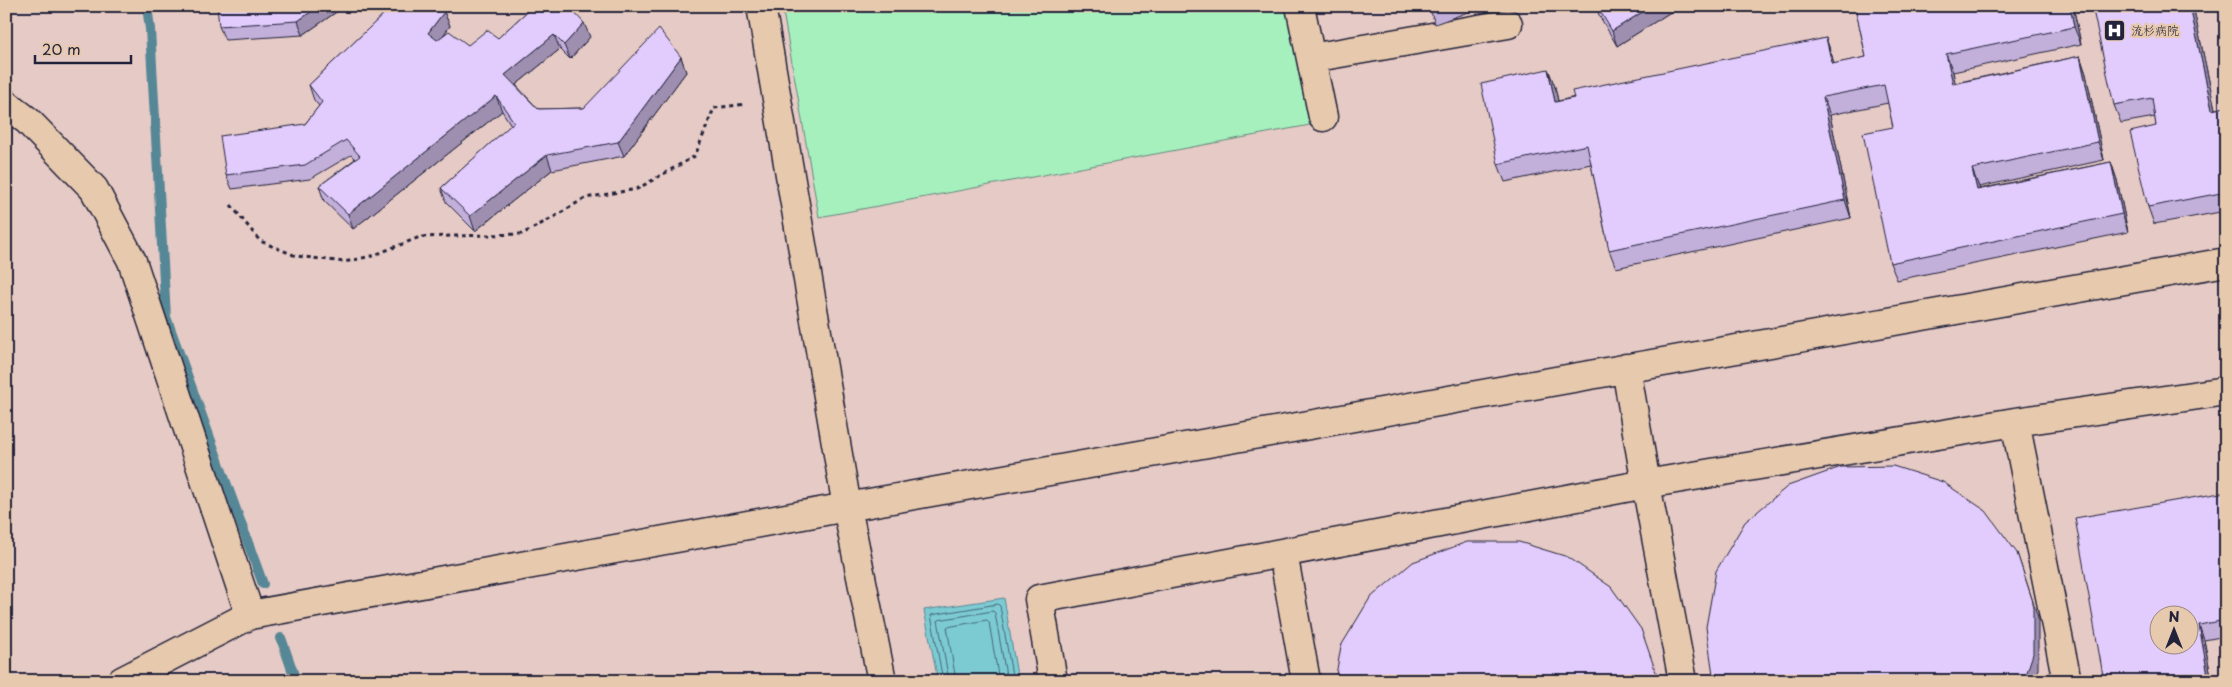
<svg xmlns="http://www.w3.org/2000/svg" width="2232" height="687" viewBox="0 0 2232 687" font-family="'Playpen Sans','Klee One',sans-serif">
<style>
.green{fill:#a6f0be;stroke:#64897c}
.water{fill:#7bcbd3;stroke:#578796}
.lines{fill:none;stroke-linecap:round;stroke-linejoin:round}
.shore{stroke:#466678;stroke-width:1}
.stream{stroke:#578796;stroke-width:10}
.minor-casing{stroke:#22223b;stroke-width:31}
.path{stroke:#22223b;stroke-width:3;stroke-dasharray:4 4;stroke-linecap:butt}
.minor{stroke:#e7c9ad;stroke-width:28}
.wall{fill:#c2afda;stroke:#22223b}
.shaded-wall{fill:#9e8fb1;stroke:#22223b}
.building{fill:#e2ccfd;stroke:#22223b;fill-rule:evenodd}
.labels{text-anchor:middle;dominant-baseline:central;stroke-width:4.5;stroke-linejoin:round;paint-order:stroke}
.poi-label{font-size:12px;fill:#22223b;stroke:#e7c9ad;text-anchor:start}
</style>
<rect width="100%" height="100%" fill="#e6cac5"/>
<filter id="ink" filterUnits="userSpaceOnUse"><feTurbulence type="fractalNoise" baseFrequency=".02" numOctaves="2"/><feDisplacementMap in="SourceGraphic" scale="10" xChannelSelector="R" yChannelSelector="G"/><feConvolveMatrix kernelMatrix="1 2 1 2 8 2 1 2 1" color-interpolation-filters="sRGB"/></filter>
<g filter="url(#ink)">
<path class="green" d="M782 6H1286L1310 125 819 217Z"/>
<path class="water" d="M1004 598 1018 681H938L924 610Z"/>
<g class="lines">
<path class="shore" d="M943 681 931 615 998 604 1000 606 1013 681
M949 681 938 620 993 611 995 613 1007 681
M956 681 947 627 987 620 989 622 999 681"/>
<path class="stream" d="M147 6 150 29 166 317 263 584
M281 638 296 681"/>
<defs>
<path id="minor" d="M1300 6 1323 117
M1311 58 1508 24
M6 104 28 121 94 189 132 261 250 615
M1283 553 1306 681
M122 681 250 615 847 507 761 6
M882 681 847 507 2226 262
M1053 681 1039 599 1646 484 1626 368
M1683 681 1646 484 2015 422
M2067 681 2015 422 2226 391"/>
</defs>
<use href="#minor" class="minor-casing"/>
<path class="path" d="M231 205 260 241 296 256 344 262 372 256 420 237 522 234 554 217 585 198 637 189 695 156 714 108 746 104"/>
<use href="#minor" class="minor"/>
</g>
<path class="wall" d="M345 6 303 35 225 40 219 26Z
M373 6H440L444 12 450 26 443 35 468 45 498 38 533 6 590 37 570 59 560 49 516 85 538 109 584 108 681 57 686 72 624 156 552 170 475 231 446 202 441 188 511 125 502 111 353 229 324 201 319 186 355 159 351 155 310 179 232 189 226 175 305 124 319 106 314 100 309 85 382 16Z
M1429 6H1485L1435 24Z
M1596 6H1680L1617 46 1599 15Z
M1855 6H2073L2081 44 1953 72 1955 83 2080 56 2086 74 2104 160 1979 187V189L2111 162 2117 180 2128 232 1897 280 1890 263 1893 127 1888 103 1830 115 1851 218 1616 268 1609 250 1591 164 1505 182 1498 164 1548 69 1555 87 1558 101 1826 38 1832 56 1834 64 1866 57Z
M2193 6 2215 109 2226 107V211L2154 224 2148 207 2156 126 2155 117 2121 123 2114 105Z
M2226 492V636L2204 640 2212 681H2104Z"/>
<path class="shaded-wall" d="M319 6H345L303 35 298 21Z
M1652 6H1680L1617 46 1612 31Z
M2070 6H2073L2081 44 2074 27Z
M2190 6H2193L2219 128 2212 110Z
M444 12 450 26 434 48 428 33Z
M584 23 590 37 570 59 564 45Z
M554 35 560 49 511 89 505 75Z
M1826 38 1832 56 1838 82 1832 64Z
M1946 54 1953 72 1959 101 1953 84Z
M2080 56 2086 74 2104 160 2098 142Z
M681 57 686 72 624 156 618 142Z
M1548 69 1555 87 1562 120 1555 102Z
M496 96 502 111 353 229 348 214Z
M1823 97 1830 115 1851 218 1845 200Z
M547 155 552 170 475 231 470 216Z
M2111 162 2117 180 2128 232 2122 214Z
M1972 169 1979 187 1983 207 1977 190Z
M2017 553 2038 617V669L2034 681H2024Z
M2199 625 2204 640 2212 681H2209Z"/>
<path class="building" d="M217 6H319L298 21 219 26Z
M382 6H440L444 12 428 33 437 40 449 31 468 45 487 30 498 38 533 6H568L584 23 564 45 554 35 505 75 538 109 584 108 659 29 681 57 618 142 547 155 470 216 441 188 514 122 496 96 348 214 319 186 360 156 346 140 305 165 226 175 220 136 305 124 322 102 309 85 387 11Z
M1429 6H1439L1430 10Z
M1597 6H1652L1612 31Z
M1855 6H2070L2074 27 1946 54 1953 84 2080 56 2098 142 1972 169 1977 190 2111 162 2122 214 1890 263 1863 133 1893 127 1884 85 1823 97 1845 200 1609 250 1587 145 1498 164 1481 84 1548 69 1555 102 1574 98 1572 91 1826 38 1832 64 1866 57Z
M2092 6H2190L2212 110 2226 107V192L2148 207 2130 132 2156 126 2152 98 2114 105Z
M1893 466 1943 482 1986 511 2017 553 2033 602V654L2024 681H1714L1706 627 1716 571 1745 522 1788 486 1841 467Z
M2226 492V620L2199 625 2209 681H2104L2075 518ZM2160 614H2190V644H2160Z
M1467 542H1519L1568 557 1611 587 1641 629 1658 678V681H1335L1341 646 1370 598 1413 562Z"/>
</g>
<defs>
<symbol id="hospital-square" viewBox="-11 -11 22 22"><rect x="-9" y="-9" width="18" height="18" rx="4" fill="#22223b" stroke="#e7c9ad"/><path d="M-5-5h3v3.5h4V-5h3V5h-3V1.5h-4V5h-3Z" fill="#fff"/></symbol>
</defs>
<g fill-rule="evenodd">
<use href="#hospital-square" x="2102" y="18" width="25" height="25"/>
</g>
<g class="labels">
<g class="poi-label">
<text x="2131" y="30">流杉病院</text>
</g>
</g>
<rect width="2232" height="687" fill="none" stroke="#e7c9ad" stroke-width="25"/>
<rect x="12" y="12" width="2207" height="662" fill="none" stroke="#22223b" stroke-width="2" filter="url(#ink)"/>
<g transform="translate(2174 630)"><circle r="24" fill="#e7c9ad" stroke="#98867f"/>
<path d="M0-4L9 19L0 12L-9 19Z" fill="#22223b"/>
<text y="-8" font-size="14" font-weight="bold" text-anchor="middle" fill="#22223b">N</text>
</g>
<path d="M35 55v8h96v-8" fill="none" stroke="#22223b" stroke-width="2.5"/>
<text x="42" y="55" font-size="15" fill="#22223b" stroke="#e7c9ad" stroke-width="4" paint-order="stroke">20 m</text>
</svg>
